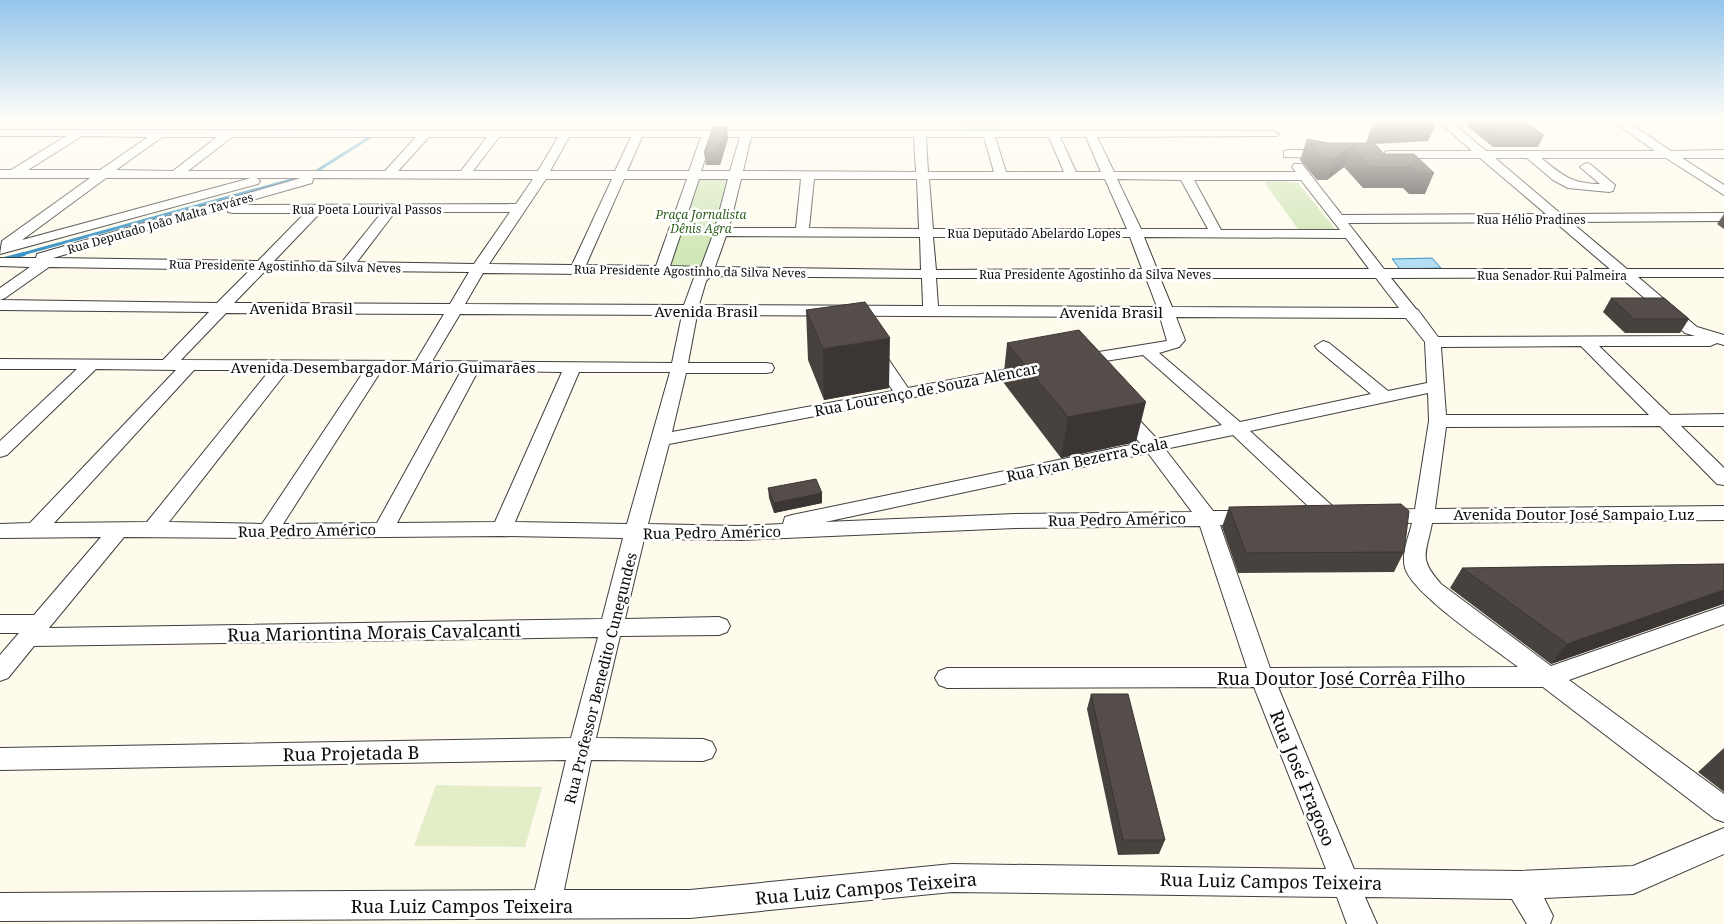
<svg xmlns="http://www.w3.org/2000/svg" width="1724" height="924" viewBox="0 0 1724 924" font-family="'Noto Serif',serif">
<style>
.green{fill:#d2e7b8}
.pitch{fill:#e3eec9}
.water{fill:#b3def3;stroke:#3d95c7}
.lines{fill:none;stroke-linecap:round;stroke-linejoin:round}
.stream-far1{stroke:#3d95c7;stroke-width:3}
.stream{stroke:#3d95c7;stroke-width:4}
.minor-casing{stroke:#3f3f3f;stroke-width:2}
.minor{fill:#fff;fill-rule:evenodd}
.wall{fill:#48423f}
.shaded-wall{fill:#3b3633}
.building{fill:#544d49;stroke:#3b3633}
.labels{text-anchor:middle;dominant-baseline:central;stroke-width:5;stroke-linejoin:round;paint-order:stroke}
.far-street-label{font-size:12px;fill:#0c0c0c;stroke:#fff}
.far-park-label{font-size:12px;font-style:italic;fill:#2f6120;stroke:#fff}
.street-label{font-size:15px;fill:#0c0c0c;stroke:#fff}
.near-street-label{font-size:18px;fill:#0c0c0c;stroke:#fff}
</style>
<rect width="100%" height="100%" fill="#fefaec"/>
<path class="green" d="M693 175H735L706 272 662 270Z
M1269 180 1298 183 1336 230 1305 232 1298 229 1265 183Z"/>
<path class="pitch" d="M958 119H998L1001 131H961Z
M436 785 542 787 525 847 414 846Z"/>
<path class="water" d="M1432 258 1441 268 1400 269 1392 259Z"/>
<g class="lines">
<path class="stream-far1" d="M315 172 372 136
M19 255 302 177"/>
<path class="stream" d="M0 260 24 254"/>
<defs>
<path id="minor" d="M1436 119H1448L1486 151H1655L1610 119H1623L1671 151 1724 150V158H1682L1724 185V195L1666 158H1541C1562 175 1572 184 1600 184L1580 167 1586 163 1590 164 1615 185 1613 191 1609 192 1568 188 1553 180 1527 158H1495L1561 214 1724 213V221L1571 222 1627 269H1724V277H1638L1697 327 1724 335V345L1717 343 1710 346H1599L1670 415 1724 414V426H1681L1724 468V485L1717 484 1660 426 1446 427 1435 509 1724 506V520L1432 523C1426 555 1418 558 1441 584L1551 666 1724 606V624L1569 680 1724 794V822L1715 819 1543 687H1278L1354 869 1520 871 1633 866 1724 828V854L1633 894 1544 898 1553 916 1550 924H1527L1512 899 1365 897 1377 924H1347L1337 897 952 892 690 918 0 921V893L535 890 566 760 0 770V748L571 738 598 637 34 646 8 678 0 681V655L19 633H0V615H34L101 537 0 538V524L30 523 176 370 96 369 7 455 0 457V441L77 369H0V359L163 360 209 312 0 310V300L217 303 250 270 49 267 5 298 0 300V288L30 267 0 266V258H36L37 254 301 178H257L260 181 258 184 0 254 2 241 90 178H0V170H11L66 136H0V130L1273 131 1279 134 1277 136 1097 137 1114 172H1296L1292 167 1294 164H1302L1342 215 1546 214 1480 158H1385V152L1389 151H1472ZM82 136 148 137 100 170H28ZM162 137H217L173 171 116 170ZM232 137H416L385 171H188ZM429 137H487L461 171H398ZM499 137H558L538 171H473ZM569 137H631L615 171H550ZM642 137H701L689 171H627ZM713 137H740L730 171H701ZM751 137H914L916 172 743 171ZM926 137H984L994 172H928ZM995 137H1049L1064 172H1006ZM1060 137H1086L1101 172H1076ZM106 178H251L22 240ZM313 178 533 179 516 204 235 205 312 183ZM546 179H612L572 265 489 264ZM624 179H687L656 266 586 265ZM699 179H728L714 232 701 267 670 266ZM741 179H801L796 228H729ZM814 179H917L919 229 809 228ZM929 179H1105L1127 229H933ZM1117 179 1181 180 1208 229H1141ZM1194 180H1301L1340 230H1221ZM228 207V212L233 213H305L258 261 53 258ZM382 212 342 262 274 261 320 213ZM395 212H510L474 264 357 262ZM1555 222 1610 269H1384L1348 223ZM726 236 920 237 921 270 715 267ZM933 237H1130L1142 269 936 270ZM1144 237 1346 238 1369 269H1157ZM266 270 469 272 450 304 234 303ZM483 273 695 275 684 305 465 304ZM711 276 922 278 923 306 699 305 706 281ZM1620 277 1685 333 1695 336 1438 337 1418 310 1416 309 1391 278ZM936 278H1146L1157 307 938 306ZM1160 278H1376L1399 308 1172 307ZM226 313 444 314 416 361 181 360ZM460 314 682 315 672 363 432 361ZM697 315 1160 317 1167 341 1080 355 1074 357 1072 360 1074 363 1080 365 1143 355 1222 425 1157 439 1128 408H1116L1113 412 1140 443 792 515 785 517 783 524 739 526 648 524 669 444 1029 375 1035 374 1037 370 1035 366 1029 365 908 388 880 347 874 345 866 350 893 391 672 432 686 373H766L772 372 774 368 772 364 766 363H688ZM1176 317 1406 318 1425 342 1427 383 1388 391 1329 343 1323 341 1315 346 1317 349 1371 394 1240 422 1159 353 1179 347 1185 340ZM1581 346 1649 415H1446L1441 347ZM194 370H270L147 522 54 523ZM288 370 364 371 262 524 169 522ZM381 371H461L377 523 283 524ZM478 371 562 372 495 522 397 523ZM579 372H670L627 524 515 522ZM1428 393 1429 421 1415 509 1376 511 1373 516 1376 521 1412 523C1409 536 1401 554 1405 568 1413 595 1494 648 1518 667L1270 668 1220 525 1257 523 1260 518 1257 513 1250 511H1213L1165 449 1233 435 1325 522 1332 524 1339 522 1342 517 1339 512 1250 431ZM1148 453 1192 512 1015 514 825 522ZM1200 526 1247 668H947L939 671 935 678 939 685 947 688 1254 687 1326 869 952 864 690 890H564L591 760 703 761 712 758 716 750 712 742 703 739 596 738 620 636 719 635 727 632 730 626 727 620 719 617 625 619 644 539 739 540 1015 528ZM502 536 623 538 602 619 49 628 124 537 268 538Z
M1288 150H1327L1333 154 1327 158 1284 157V151Z"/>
</defs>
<use href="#minor" class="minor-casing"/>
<use href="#minor" class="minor"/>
</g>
<path class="wall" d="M1470 119H1521L1544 135 1538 147H1493L1467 126Z
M1435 126 1428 141 1375 144 1384 154 1434 173 1425 194H1409L1403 188H1363L1344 167 1327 180H1317L1300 160 1307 139 1328 143H1366L1371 129Z
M728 139 720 165H706L704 153Z
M1724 214V229L1717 224Z
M1611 298 1689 319 1680 333H1625L1603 312Z
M806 310 889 388 824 400 808 360Z
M1007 343 1136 442 1061 458 1003 382Z
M768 488 822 493V503L774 513 769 498Z
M1229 507 1404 552 1394 572 1238 573 1222 527Z
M1724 564V606L1723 604 1551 664 1450 588 1462 568Z
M1091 694 1165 840 1159 854 1118 855 1087 709Z
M1724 748V792L1698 772Z"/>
<path class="shaded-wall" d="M727 127 728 139 720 165 718 153Z
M1351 146 1344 167 1327 180 1334 159Z
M890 338 889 388 824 400 823 349Z
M1146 402 1136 442 1061 458 1068 417Z
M822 493V503L774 513V503Z
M1724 590 1723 604 1551 664 1567 644Z"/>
<path class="building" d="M1380 119H1427L1435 126 1371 129Z
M1477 119H1521L1544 135H1498Z
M713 127H727L718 153H704Z
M1307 139 1328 143H1374L1384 154H1414L1434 173H1418L1412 167H1371L1351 146 1334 159 1324 158Z
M1611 298H1664L1689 319H1634Z
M865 302 890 338 823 349 806 310Z
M1079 330 1146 402 1068 417 1007 343Z
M816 479 822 493 774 503 768 488Z
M1401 504 1409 511 1404 552 1246 553 1229 507Z
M1724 564V590L1567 644 1462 568Z
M1091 694H1128L1165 840H1123Z"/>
<linearGradient id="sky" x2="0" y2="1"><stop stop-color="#93c5ec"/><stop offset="0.48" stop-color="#fffdf6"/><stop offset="1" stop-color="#fffdf6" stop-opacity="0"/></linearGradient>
<rect width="1724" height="249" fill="url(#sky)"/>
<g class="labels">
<g class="far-street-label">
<text x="367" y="209">Rua Poeta Lourival Passos</text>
<text x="1531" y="219">Rua Hélio Pradines</text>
<text transform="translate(160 223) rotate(-16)">Rua Deputado João Malta Taváres</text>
<text x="1034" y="233">Rua Deputado Abelardo Lopes</text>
<text transform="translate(285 266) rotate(1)">Rua Presidente Agostinho da Silva Neves</text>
<text transform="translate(690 271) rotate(1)">Rua Presidente Agostinho da Silva Neves</text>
<text x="1095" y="274">Rua Presidente Agostinho da Silva Neves</text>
<text x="1552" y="275">Rua Senador Rui Palmeira</text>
</g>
<g class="far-park-label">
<text x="701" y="214">Praça Jornalista<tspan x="701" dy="14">Dênis Agra</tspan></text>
</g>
<g class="street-label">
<text x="301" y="308">Avenida Brasil</text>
<text x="706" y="311">Avenida Brasil</text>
<text x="1111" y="312">Avenida Brasil</text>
<text x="383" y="367">Avenida Desembargador Mário Guimarães</text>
<text transform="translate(926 389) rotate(-11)">Rua Lourenço de Souza Alencar</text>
<text transform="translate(1087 459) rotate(-12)">Rua Ivan Bezerra Scala</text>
<text x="1574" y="514">Avenida Doutor José Sampaio Luz</text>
<text transform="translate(1117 519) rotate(-1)">Rua Pedro Américo</text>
<text transform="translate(307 530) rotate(-1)">Rua Pedro Américo</text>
<text transform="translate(712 532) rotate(-1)">Rua Pedro Américo</text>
<text transform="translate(600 678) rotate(-76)">Rua Professor Benedito Cunegundes</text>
</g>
<g class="near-street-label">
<text transform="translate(374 632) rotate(-1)">Rua Mariontina Morais Cavalcanti</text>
<text x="1341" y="678">Rua Doutor José Corrêa Filho</text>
<text transform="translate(351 753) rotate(-1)">Rua Projetada B</text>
<text transform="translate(1303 778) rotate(68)">Rua José Fragoso</text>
<text transform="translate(1271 881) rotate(1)">Rua Luiz Campos Teixeira</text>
<text transform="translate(866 888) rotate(-5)">Rua Luiz Campos Teixeira</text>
<text x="462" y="906">Rua Luiz Campos Teixeira</text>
</g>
</g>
</svg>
